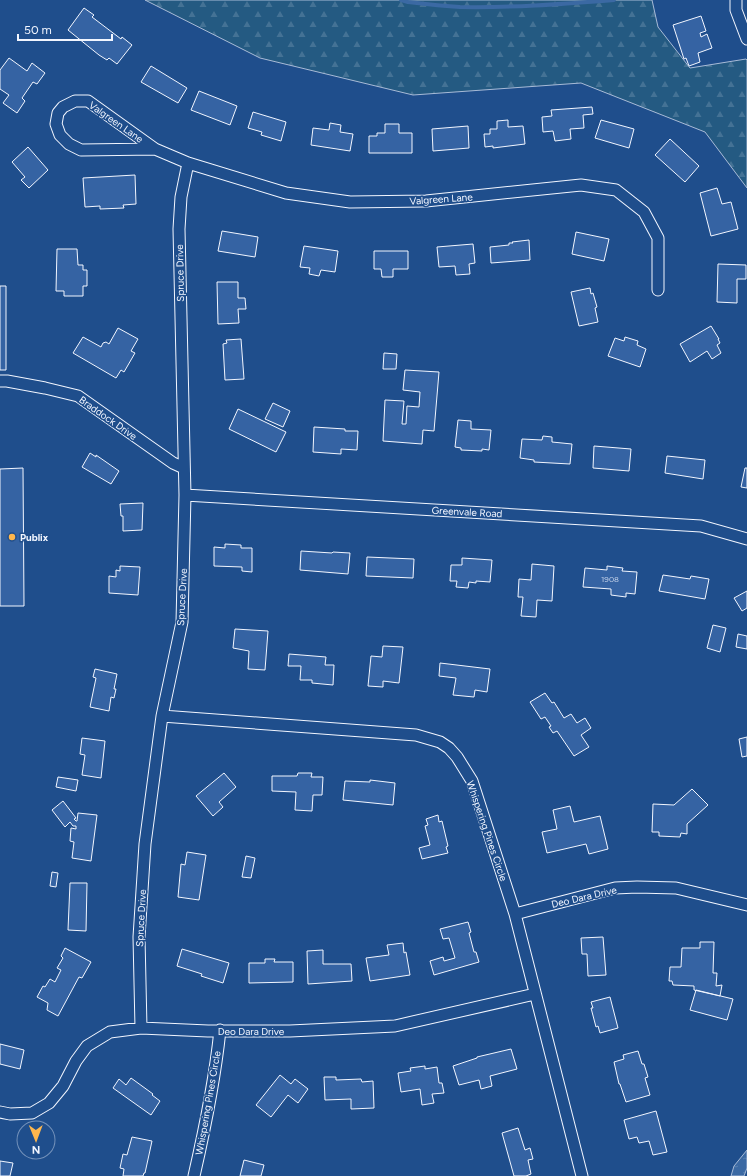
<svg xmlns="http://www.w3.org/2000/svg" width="747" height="1176" viewBox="0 0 747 1176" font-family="Figtree,sans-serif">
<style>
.forest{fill:url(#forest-firs);stroke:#a8bbd7}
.water{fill:url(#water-ripples);stroke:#a8bbd7}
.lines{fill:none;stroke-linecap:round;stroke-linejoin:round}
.stream{stroke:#3b69a3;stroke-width:4}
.building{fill:#3563a3;stroke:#f2f6ff}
.street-casing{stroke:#f2f6ff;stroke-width:13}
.street{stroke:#1f4e8c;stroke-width:11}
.poi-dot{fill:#ffb74d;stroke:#1f4e8c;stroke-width:1.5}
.labels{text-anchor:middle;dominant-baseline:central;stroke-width:3;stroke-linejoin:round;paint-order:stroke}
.number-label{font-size:8px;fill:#c3d1e8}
.street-label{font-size:10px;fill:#f2f6ff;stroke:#1f4e8c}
.poi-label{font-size:10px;font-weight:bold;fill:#f2f6ff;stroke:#1f4e8c;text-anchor:start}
</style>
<defs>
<pattern id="forest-firs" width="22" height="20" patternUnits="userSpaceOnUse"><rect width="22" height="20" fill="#245a82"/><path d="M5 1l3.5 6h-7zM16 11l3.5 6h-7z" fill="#447295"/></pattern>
<pattern id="water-ripples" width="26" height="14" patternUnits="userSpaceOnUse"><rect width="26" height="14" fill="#3b69a3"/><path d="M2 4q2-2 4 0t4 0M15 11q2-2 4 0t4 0" fill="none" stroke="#587fb1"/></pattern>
</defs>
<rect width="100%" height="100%" fill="#1f4e8c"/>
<path class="forest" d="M145 0H652L658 27 690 68 746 59 747 60V188L705 132 581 83 413 95 260 58Z"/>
<path class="water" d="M747 1150V1168L744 1176H731L734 1166Z"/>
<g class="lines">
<path class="stream" d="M401 0 408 2C425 4 443 6 460 7 511 8 562 4 614 0"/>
</g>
<path class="building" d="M84 8 94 15 92 17 121 39 122 37 132 45 117 64 109 58 107 60 99 55 68 30Z
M701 16 706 31 700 33 701 37 707 34 712 48 698 53 700 62 689 66 686 58 684 59 673 25Z
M9 58 27 71 32 63 45 73 37 84 33 82 22 98 25 101 17 113 3 103 9 95 0 89V70Z
M151 66 187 88 178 103 141 82Z
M199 91 237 106 230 125 191 110Z
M592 107 593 114 583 115 584 128 570 129 571 139 555 141 553 131 543 132 542 117 552 116 551 110Z
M253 112 286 122 281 141 261 135 262 132 248 128Z
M508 120V127L523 126 525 144 493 148V146L485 147 484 134H490V129H497V121Z
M601 120 634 129 629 148 595 138Z
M330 123 341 125 340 132 353 134 350 151 311 145 313 128 329 130Z
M385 124H399V133H412V153H369V136H377V133H385Z
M468 126 469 148 433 151 432 129Z
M670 139 699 166 685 182 655 155Z
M28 147 48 170 29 188 21 180 25 177 12 162Z
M135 175 136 204 123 205 124 208 100 209V206L85 207 83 178Z
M717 188 722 204 731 202 738 229 711 236 700 193Z
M222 231 258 237 255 257 218 251Z
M576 232 609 239 604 261 572 254Z
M529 240 530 260 491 263 490 247 509 245V243H513L512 242Z
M473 244 475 263 469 264 470 274 456 275 455 266 439 267 437 247Z
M304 246 338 251 335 272 321 270 319 276 309 274 310 268 300 267Z
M57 249H77L78 265H83V270H87V286H83V296H64V291H56Z
M374 251H408V269H393V277H382L381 269H374Z
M718 264 746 265V279H737V303L717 302Z
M217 282H238V298H245L246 309H238L239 323 218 324Z
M0 286H6V370H0Z
M590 288 591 294 593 293 597 307 595 308 598 322 579 326 571 292Z
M711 326 719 339H718L720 343 717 345 721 353 712 359 707 351 690 362 680 344Z
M118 328 138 339 131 351 135 353 124 372 121 370 116 378 73 353 83 337 101 347 103 343 106 342 109 344Z
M625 337 638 341 637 345 646 349 640 367 608 356 615 338 624 341Z
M241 339 244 379 225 380 223 344 227 343 226 340Z
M384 353 397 354 396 369H383Z
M405 370 439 372 434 431 423 430 422 444 383 441 385 400 404 401 402 424H406L407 406 419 407 420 392 403 390Z
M273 403 290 411 283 427 265 419Z
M238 409 286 432 276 452 229 429Z
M458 420 471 421V429L491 430 489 450 482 449V451L461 450V448L455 447Z
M314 427 345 429V431H358L357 450 341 449V454L313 452Z
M543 436 552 437V442L572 444 570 464 534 462V460L520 458 522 439 542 440Z
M594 446 631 449 629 471 593 468Z
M90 453 96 457V455L119 471 111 484 82 467Z
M667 456 705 460 703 479 665 473Z
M23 468 24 606H0V469Z
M745 468H747V488L741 487Z
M143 503 142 530 123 531V516H121L120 504Z
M225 544 241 545V548H252V572L242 571V567L214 566V547L225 548Z
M301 551 332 553 333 552 350 553 348 574 300 570Z
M367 557 414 559 413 578 366 576Z
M462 558 492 560 490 582 476 581V583L469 582 468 588 456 587 457 581H450L451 565H462Z
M532 564 554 566 552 601 537 600 536 617 521 616 523 597H518L519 579 531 580Z
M120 566 140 567 138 595 109 593V576L116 577V570L120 571Z
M607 566 623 568 622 571 637 572 635 594 626 593V597L611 595V589L583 587 585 568 607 570Z
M663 575 690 579 691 576 709 579 705 599 659 591Z
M747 591V608L742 611 734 598Z
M713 625 726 628 720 652 707 648Z
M235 629 268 631 265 670 248 669 249 651 233 648Z
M738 634 747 636V649L736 647Z
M383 646 403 647 399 683 383 681V687L368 686 371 656 382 657Z
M289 654 326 657 325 665H334L333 685 312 683V680H300L301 666H288Z
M440 663 490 669 487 692 475 690 474 697 453 695 456 678 439 676Z
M95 669 117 674 114 689H116L114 698 111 697 109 711 90 707 96 678 93 677Z
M545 693 552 703 554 702 564 718 571 714 577 723 585 718 591 728 581 735 589 747 574 756 557 731 553 733 549 727 551 726 545 717 541 719 530 702Z
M747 737V756L742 757 739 739Z
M82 738 105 741 101 778 82 775 85 755 80 754Z
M224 773 236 787 219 802 223 807 213 816 196 796Z
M298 773H312L311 777H323L322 795H313L312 811 295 810 296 792 272 791V776H297Z
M58 777 78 780 76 791 56 787Z
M370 780 395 783 393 805 343 800 345 781 370 782Z
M692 789 708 805 687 824V834L681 833 680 837 659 836V832H652L653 804 674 805Z
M63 801 76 818 74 819 76 821H77L78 813 97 815 91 861 72 858 74 842 70 841 71 828 76 829V826H73L70 822 65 827 52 810Z
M570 806 574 822 600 816 608 849 589 854 586 844 547 853 542 832 557 829 553 810Z
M438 815 439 822 442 821 448 846 446 847 448 853 422 859 419 848 430 845 425 826 428 825 426 819Z
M187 852 206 855 199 900 178 897 181 864 185 865Z
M246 856 255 858 251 878 242 877Z
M52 872 58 873 56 887 50 886Z
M70 883H87L86 931 68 930Z
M468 922 471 932 469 933 474 952H476L479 962 434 975 430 961 443 957 444 961 455 958 449 938 443 939 440 929Z
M603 937 606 975 588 976 587 954H582L581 938Z
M700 942H714L713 973H717L716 986 722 985 720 996 694 990V986L673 985 672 981H669L670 967H681L682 948H700Z
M403 943 404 953 406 952 410 975 370 981 366 958 389 955 387 945Z
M65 948 91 962 82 978 79 977 58 1016 47 1010 48 1003 37 997 43 986 45 987 50 979 55 982 61 970 57 968 63 958 61 956Z
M182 949 229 963 223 983 201 976 202 974 177 966Z
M323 950V964H351L352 981 308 984 307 951Z
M265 959H275L274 962H293V982L249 983V963H265Z
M696 990 733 999 727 1020 690 1010Z
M610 997 618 1028 600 1033 598 1026 596 1027 591 1008H593L591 1002Z
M0 1044 24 1050 20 1069 0 1064Z
M511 1049 517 1069 490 1076 492 1086 481 1089 479 1080 459 1085 453 1066 477 1058V1057Z
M638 1051 642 1064H644L648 1077 645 1078 650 1095 626 1102 620 1084H619L614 1062 624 1059 623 1055Z
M425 1066V1069L437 1067 439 1083H442L444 1093 432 1094 434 1103 422 1105 420 1089 401 1092 398 1073 411 1071 410 1068Z
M280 1075 291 1084 295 1079 308 1089 298 1103 288 1095 271 1117 256 1105Z
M324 1077H336V1080L361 1079 362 1082 373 1081 374 1108 351 1109V1099L325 1100Z
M131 1078 153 1094 152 1095 160 1101 151 1115 113 1088 119 1079 126 1085Z
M656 1111 667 1152 653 1155 649 1141 639 1143 637 1137 629 1139 624 1120Z
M518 1128 525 1150 530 1148 533 1159 528 1160 531 1174 526 1176H514L502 1133Z
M132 1137 152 1141 145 1173H144L143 1176H123L124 1169 120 1168 123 1154 127 1155Z
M244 1160 264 1165 261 1176H240Z
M0 1161 13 1163 10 1176H0Z"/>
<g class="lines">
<defs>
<path id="street" d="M736 0V10L747 39
M155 149 81 150 69 144 60 135 56 124 58 113 63 107 75 101H88L155 149 188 163 286 193 350 202 426 201 581 185 616 190 644 212 658 238V290
M0 381H7L45 388 78 396 173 463 184 468
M185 495 701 526 747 539
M162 716 416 735 440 742 449 748 457 757 472 781 515 914 582 1176
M515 914 615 888 637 887 676 888 747 905
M141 1028 139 937 145 844 162 716 182 622 185 495 179 229 181 197 188 163
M0 1112 10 1114 32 1113 49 1103 63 1086 76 1061 87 1046 110 1032 141 1028 208 1031H290L395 1026 535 994
M194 1176C205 1128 215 1079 220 1030"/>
</defs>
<use href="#street" class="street-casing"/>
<use href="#street" class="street"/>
</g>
<circle class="poi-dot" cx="12" cy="537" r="4"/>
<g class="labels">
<g class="number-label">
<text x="610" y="579">1908</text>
</g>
<g class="street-label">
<text transform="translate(116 122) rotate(35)">Valgreen Lane</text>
<text transform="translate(441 199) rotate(-4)">Valgreen Lane</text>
<text transform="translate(180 273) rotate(-91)">Spruce Drive</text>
<text transform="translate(108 418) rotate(35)">Braddock Drive</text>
<text transform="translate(467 512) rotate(3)">Greenvale Road</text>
<text transform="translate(182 597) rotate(-87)">Spruce Drive</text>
<text transform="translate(487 831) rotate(71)">Whispering Pines Circle</text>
<text transform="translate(584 897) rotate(-13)">Deo Dara Drive</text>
<text transform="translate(141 918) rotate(-87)">Spruce Drive</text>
<text x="251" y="1031">Deo Dara Drive</text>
<text transform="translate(208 1103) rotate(-80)">Whispering Pines Circle</text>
</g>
<g class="poi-label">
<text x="20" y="537">Publix</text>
</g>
</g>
<g transform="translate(36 1140) rotate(179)"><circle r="19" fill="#1f4e8c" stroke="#7391ba"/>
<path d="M0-3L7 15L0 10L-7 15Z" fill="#ffb74d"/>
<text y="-6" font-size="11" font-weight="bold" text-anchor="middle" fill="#f2f6ff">N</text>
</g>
<path d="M18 34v6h94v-6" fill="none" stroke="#f2f6ff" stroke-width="2"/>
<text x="24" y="34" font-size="12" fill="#f2f6ff" stroke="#1f4e8c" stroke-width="3" paint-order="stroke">50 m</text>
</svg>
